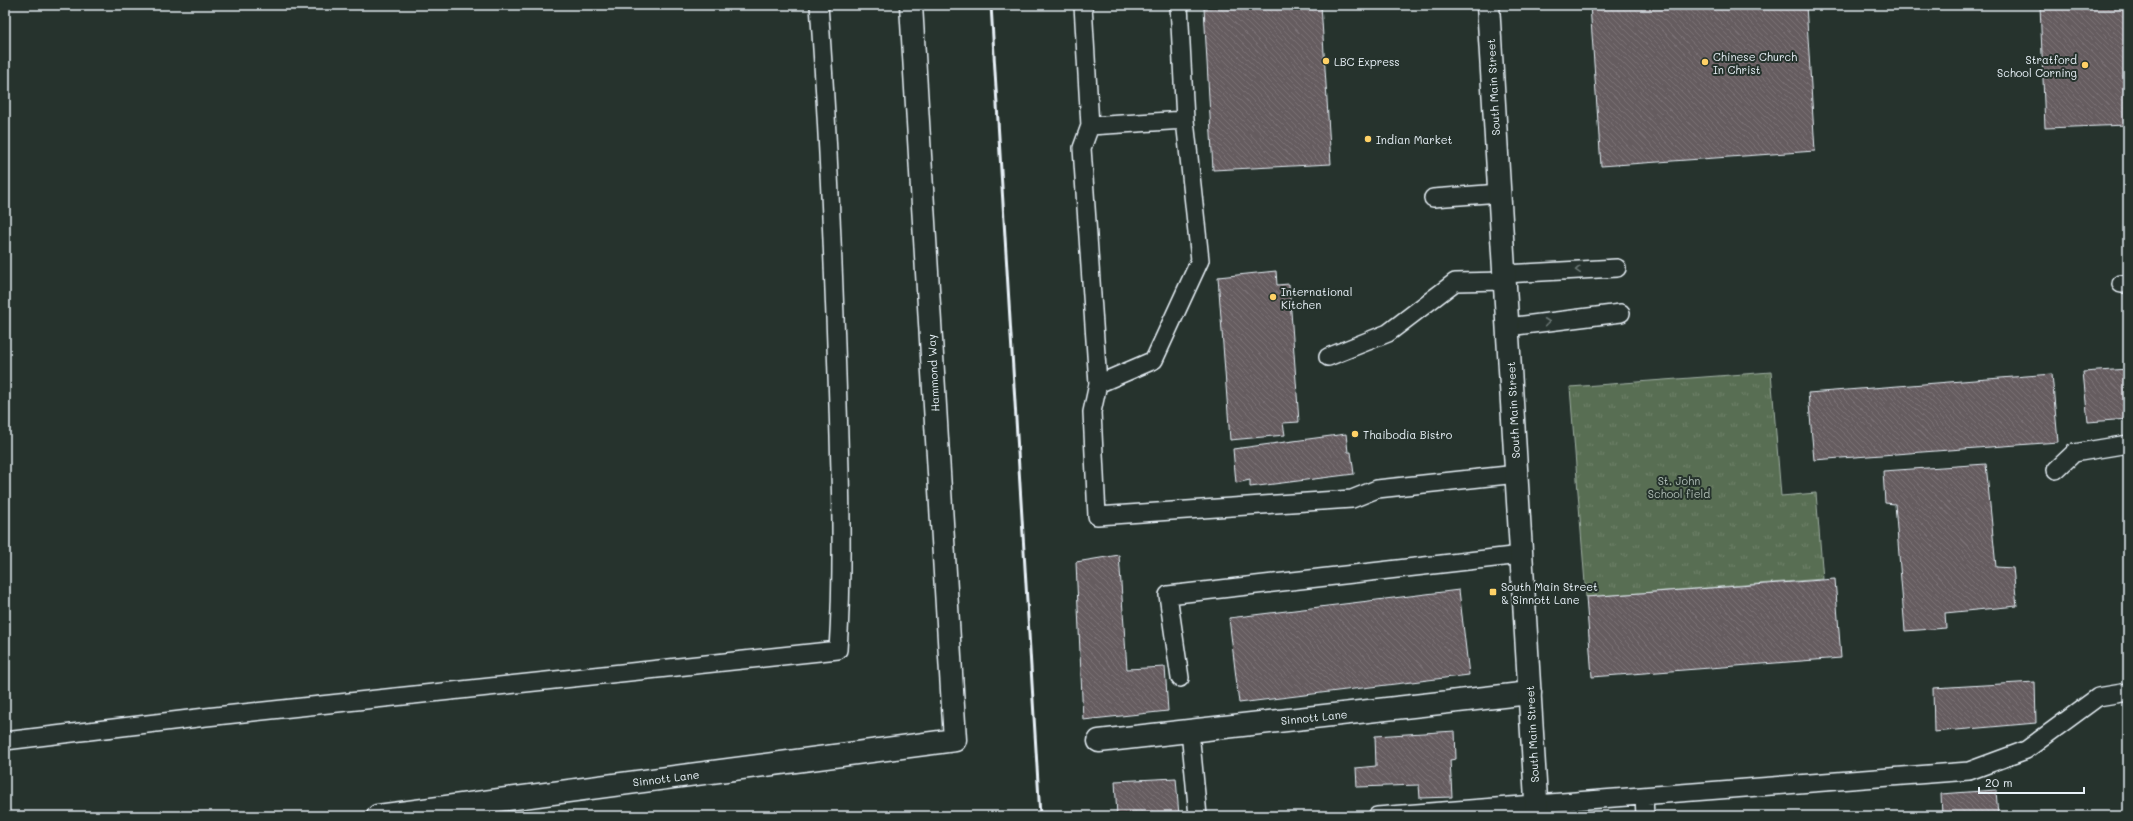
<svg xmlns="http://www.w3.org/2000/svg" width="2133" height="821" viewBox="0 0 2133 821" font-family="Mali,sans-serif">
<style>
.park{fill:url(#park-tufts);stroke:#a0b0a5}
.building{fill:url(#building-back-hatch);stroke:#e8f1f8}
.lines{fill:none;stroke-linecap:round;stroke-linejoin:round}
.service-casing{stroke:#e8f1f8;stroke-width:20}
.minor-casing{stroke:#e8f1f8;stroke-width:25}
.secondary-casing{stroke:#e8f1f8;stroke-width:25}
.service{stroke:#26332d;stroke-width:17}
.minor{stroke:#26332d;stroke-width:22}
.secondary{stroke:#26332d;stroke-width:22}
.rail{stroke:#e8f1f8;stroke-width:3}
.oneway{stroke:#6a7674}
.poi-dot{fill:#ffd166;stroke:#26332d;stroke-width:1.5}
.labels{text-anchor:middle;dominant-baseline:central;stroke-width:4;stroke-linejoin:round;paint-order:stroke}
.poi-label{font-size:11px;fill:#e8f1f8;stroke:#26332d;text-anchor:start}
.street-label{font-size:11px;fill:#e8f1f8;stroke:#26332d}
.park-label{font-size:11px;fill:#afbdb6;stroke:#26332d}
</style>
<defs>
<pattern id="park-tufts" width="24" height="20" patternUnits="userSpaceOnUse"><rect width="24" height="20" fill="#596e52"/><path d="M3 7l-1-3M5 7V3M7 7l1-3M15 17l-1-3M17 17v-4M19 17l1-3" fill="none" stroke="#71836c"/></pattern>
<pattern id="building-back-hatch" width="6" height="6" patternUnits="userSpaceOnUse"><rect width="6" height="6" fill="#655b5f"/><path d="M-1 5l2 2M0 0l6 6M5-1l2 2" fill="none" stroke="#7b7377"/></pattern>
</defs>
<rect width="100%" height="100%" fill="#26332d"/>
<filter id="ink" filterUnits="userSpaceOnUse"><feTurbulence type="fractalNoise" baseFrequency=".025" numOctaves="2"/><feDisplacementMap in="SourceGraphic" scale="8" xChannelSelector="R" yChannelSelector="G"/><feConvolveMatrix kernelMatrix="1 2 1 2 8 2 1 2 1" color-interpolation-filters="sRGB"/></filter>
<g filter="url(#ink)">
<path class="park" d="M1771 372 1781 496 1816 493 1823 579 1586 597 1570 387Z"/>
<path class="building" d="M1283 5H1321L1331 164 1213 170 1204 8Z
M1590 5H1806L1815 151 1601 166Z
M2040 5H2128V125L2045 128Z
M1276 271 1277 285 1289 284 1299 422 1283 423 1285 435 1230 440 1218 277Z
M2128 369V419L2088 422 2083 372Z
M2052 374 2058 442 1814 460 1808 393Z
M1346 434 1348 452H1351L1354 474 1250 487V480L1236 483 1233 449Z
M1986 464 1996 567 2013 568 2017 606 1945 613 1946 628 1905 631 1895 504 1885 503 1883 471Z
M1119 555 1127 669 1165 667 1168 711 1083 720 1076 562Z
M1835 579 1841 658 1592 677 1586 597Z
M1459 590 1469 675 1239 703 1229 618Z
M2035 682 2036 723 1934 732 1933 688Z
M1455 731 1456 759 1450 760 1452 797 1420 798 1419 785 1357 787 1356 768 1376 766 1375 736Z
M1176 778 1179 816H1117L1115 781Z
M1996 790 1998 816H1942L1941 794Z
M1872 813 1874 816H1811Z"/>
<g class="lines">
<defs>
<path id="service" d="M1083 5 1090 126 1185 120 1200 260 1154 360 1098 384 1092 412 1097 516 1352 499 1377 489 1517 474
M1179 5 1185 120
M1090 126 1082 148 1098 384
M1433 198 1500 193
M1505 274 1617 268
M2121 284H2128
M1508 327 1621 313
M1328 357 1388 333 1455 282 1505 281
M2056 470 2074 453 2128 444
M1180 678 1168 595 1521 555
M1190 731 1198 816
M5 741 206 717 838 650C844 559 840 467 837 375 833 251 828 128 819 5
M1644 796 1645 816
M1377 816 1969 771 2026 750 2098 697 2128 692"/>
<path id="minor" d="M1099 741 1530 693
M378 816 955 740 911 5"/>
<path id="secondary" d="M1488 5 1537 816"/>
</defs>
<use href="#service" class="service-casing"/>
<use href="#minor" class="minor-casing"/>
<use href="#secondary" class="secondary-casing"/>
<use href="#service" class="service"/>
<use href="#minor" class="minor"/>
<use href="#secondary" class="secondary"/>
<path class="rail" d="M991 5 1040 816"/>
</g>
<defs><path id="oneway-chevron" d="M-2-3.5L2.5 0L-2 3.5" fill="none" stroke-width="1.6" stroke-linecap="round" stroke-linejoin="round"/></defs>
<g class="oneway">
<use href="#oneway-chevron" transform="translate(1578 270) rotate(177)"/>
<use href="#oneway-chevron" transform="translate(1547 322) rotate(-7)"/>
</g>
</g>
<g class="poi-dot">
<circle cx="1326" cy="61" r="4"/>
<circle cx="1705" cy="62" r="4"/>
<circle cx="2085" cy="65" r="4"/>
<circle cx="1368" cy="139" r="4"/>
<circle cx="1273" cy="297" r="4"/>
<circle cx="1355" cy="434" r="4"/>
<rect x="1489" y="588" width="8" height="8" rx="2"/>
</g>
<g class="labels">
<g class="poi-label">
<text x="1713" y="56">Chinese Church<tspan x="1713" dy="13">In Christ</tspan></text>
<text x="2077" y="59" text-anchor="end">Stratford<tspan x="2077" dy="13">School Corning</tspan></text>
<text x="1334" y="61">LBC Express</text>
<text x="1376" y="139">Indian Market</text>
<text x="1281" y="291">International<tspan x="1281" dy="13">Kitchen</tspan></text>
<text x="1363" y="434">Thaibodia Bistro</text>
<text x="1501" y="586">South Main Street<tspan x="1501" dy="13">&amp; Sinnott Lane</tspan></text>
</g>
<g class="street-label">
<text transform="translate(1493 87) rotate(-93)">South Main Street</text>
<text transform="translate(933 373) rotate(-93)">Hammond Way</text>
<text transform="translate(1513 410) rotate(-93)">South Main Street</text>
<text transform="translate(1314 717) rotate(-6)">Sinnott Lane</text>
<text transform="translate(1532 734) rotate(-93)">South Main Street</text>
<text transform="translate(666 778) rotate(-7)">Sinnott Lane</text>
</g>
<g class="park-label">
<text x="1679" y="480">St. John<tspan x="1679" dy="13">School field</tspan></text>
</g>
</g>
<rect width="2133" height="821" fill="none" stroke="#26332d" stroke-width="20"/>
<rect x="10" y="10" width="2113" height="801" fill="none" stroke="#e8f1f8" stroke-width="1.5" filter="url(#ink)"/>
<path d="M1979 787v6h105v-6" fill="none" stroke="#e8f1f8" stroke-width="2"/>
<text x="1985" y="787" font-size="12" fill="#e8f1f8" stroke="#26332d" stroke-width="3" paint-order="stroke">20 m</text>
</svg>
